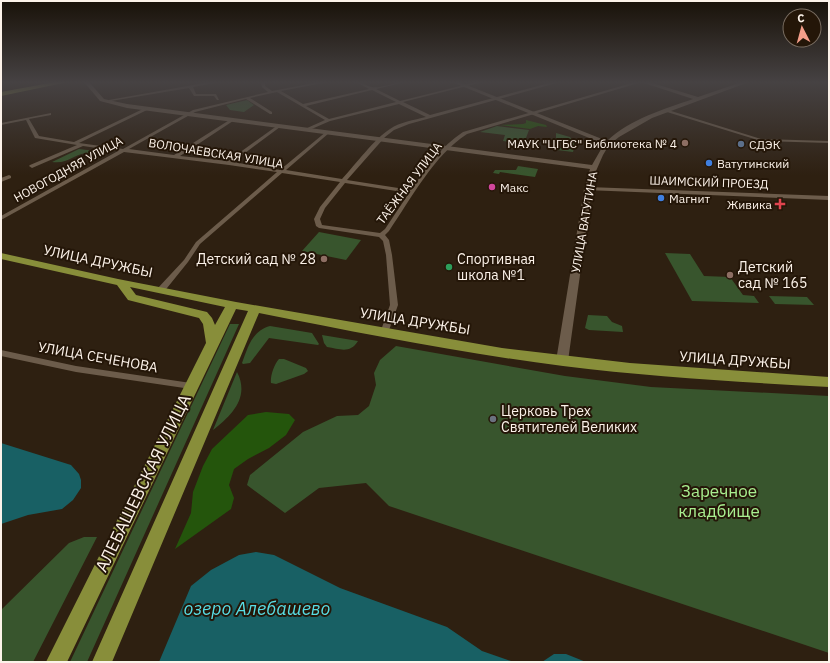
<svg xmlns="http://www.w3.org/2000/svg" width="830" height="663" viewBox="0 0 830 663" font-family="'IBM Plex Sans',sans-serif">
<style>
.green{fill:#38552d}
.forest{fill:#24550c}
.water{fill:#186064}
.lines{fill:none;stroke-linecap:round;stroke-linejoin:round}
.street{fill:#6c5c4b;fill-rule:evenodd}
.secondary{fill:#6c5c4b;fill-rule:evenodd}
.primary{fill:#888e3a;fill-rule:evenodd}
.education-dot{fill:#8d6e63;stroke:#241608;stroke-width:1.5}
.service-dot{fill:#5c6f8a;stroke:#241608;stroke-width:1.5}
.shop-dot{fill:#3f7fe0;stroke:#241608;stroke-width:1.5}
.hotel-dot{fill:#d1479c;stroke:#241608;stroke-width:1.5}
.health-dot{fill:#e0444e;stroke:#241608;stroke-width:1.5}
.leisure-dot{fill:#2e9e5b;stroke:#241608;stroke-width:1.5}
.worship-dot{fill:#6b7280;stroke:#241608;stroke-width:1.5}
.labels{text-anchor:middle;dominant-baseline:central;stroke-width:4;stroke-linejoin:round;paint-order:stroke}
.far-poi-label{font-size:12px;fill:#fcf2e9;stroke:#241608;text-anchor:start}
.far-street-label{font-size:12px;fill:#fcf2e9;stroke:#241608}
.poi-label{font-size:14px;fill:#fcf2e9;stroke:#241608;text-anchor:start}
.street-label{font-size:14px;fill:#fcf2e9;stroke:#241608}
.near-street-label{font-size:17px;fill:#fcf2e9;stroke:#241608}
.near-park-label{font-size:17px;fill:#a8ee8f;stroke:#241608}
.near-water-label{font-size:18px;font-style:italic;fill:#58dde5;stroke:#241608}
</style>
<rect width="100%" height="100%" fill="#2e2011"/>
<path class="green" d="M247 100 254 105 244 112 230 110 226 105Z
M497 126 529 130 526 138 534 145 503 141 505 135 480 132Z
M556 133 570 137 575 144 573 152 557 150V148H562V143L552 141V138H556Z
M79 149C90 151 100 150 111 151 102 156 95 152 86 153 72 155 69 164 52 162Z
M518 166 538 169 535 177 500 172 499 174 493 173 495 170H516Z
M319 232 361 240 346 260 302 251Z
M665 253 690 254 704 276 730 277 743 295 754 296 759 303 692 301Z
M769 296 807 297 814 305 775 304Z
M588 315 607 316 612 322 622 326 623 332 589 330 585 328Z
M230 324H239L87 662H70Z
M270 326 312 333 319 344 318 345 269 338 250 363 243 364 242 363C248 347 252 331 270 326Z
M322 335 358 341C350 354 340 349 327 347L324 343Z
M396 346 565 376 651 387 829 396V653L389 506 366 483 319 488 285 513 247 485 250 475 303 432 337 416 358 415 369 406 376 385 374 373 380 360Z
M279 359H284L306 368 308 371 304 374 276 384 271 383C270 377 274 364 279 359Z
M237 372C250 397 232 415 213 430Z
M84 537H97L33 662H1V610L69 543Z"/>
<path class="forest" d="M526 120 546 125 547 127 538 126 530 129 500 125 523 124 526 123Z
M266 412 289 414 295 420 286 435 269 448 248 459 234 469 229 485 234 498 231 509 175 549 191 513 193 492 203 466 212 449 248 415Z"/>
<path class="water" d="M1 443 71 465 79 474 81 480V488L73 500 62 509 28 515 1 524Z
M256 552 274 555 340 588 447 627 482 651 514 662H159L191 586 211 570 239 555Z
M554 654H566L586 662H542Z"/>
<g class="lines">
<path class="street" d="M210 82H220L193 87 196 94H216L219 100H217L214 96H194L189 88 105 102 103 101Z
M261 82H265V86L272 91 319 82H328L281 91 303 104 369 89 356 82C363 82 366 86 372 87 378 89 396 82 405 82L376 89 400 101 476 82H483L403 102 430 115 553 82H560L409 124 394 130 385 137 347 180 411 190C426 169 441 146 463 132L635 82H642L467 134C434 155 411 199 389 231L385 235 389 240 392 255 398 305 388 333 384 336 380 333 390 305 386 255 383 241 379 237 319 228 316 226 314 219 320 207 340 182 282 173 200 244 188 262 163 293H160L156 291 157 289 184 260 196 242 277 172 229 165 124 152 1 220V216L118 151 83 146 32 168 29 166 30 165 77 145 35 138 26 120 1 125V123L51 113V115L29 119 39 136 74 142 145 108H147V110L79 143 123 149 193 110 268 92 262 87ZM372 90 396 102 329 119 306 106ZM277 92 325 120 305 129V131H307L330 121 399 104 426 117C414 120 400 122 390 129 375 138 355 165 342 179L286 170 329 133V132L327 131 280 170 233 162 280 127V126L278 125 228 161 180 156 233 121V120L231 119 174 155 129 149 195 112 246 99 270 114H272V112L250 98ZM345 183 409 193 385 229 380 233 322 225 320 219 325 208Z
M668 110 761 139 829 141V143L761 141 667 112Z
M9 175 11 176V178L1 182V178Z
M588 187 829 196V200L586 190V188Z
M1 350 76 366 191 383 194 384 195 386 194 388 191 389 76 372 1 356Z"/>
<path class="secondary" d="M84 82H89L104 99 127 104 592 165 604 144 452 82H459L607 141C630 119 664 109 693 99L641 82H649L698 97 742 82H749L652 118 619 137 609 145 603 155 596 171 592 189 568 361 566 364 562 365 558 364 556 361 584 189 590 169 127 108 100 101Z"/>
<path class="primary" d="M55 82H68L1 96V92Z
M1 253 118 279 236 302 502 348 630 363 829 377V387C740 382 652 377 563 366 461 353 360 333 259 313L112 662H92L248 311 236 309 67 662H46L206 343 203 324 199 318 128 300 117 285 1 259ZM130 287 225 307 215 325 212 318 207 312 136 295Z"/>
</g>
<linearGradient id="sky" x2="0" y2="1"><stop stop-color="#191209"/><stop offset="0.47" stop-color="#464243"/><stop offset="1" stop-color="#464243" stop-opacity="0"/></linearGradient>
<rect width="830" height="175" fill="url(#sky)"/>
<g class="education-dot">
<circle cx="685" cy="143" r="4"/>
<circle cx="324" cy="259" r="4"/>
<circle cx="730" cy="275" r="4"/>
</g>
<circle class="service-dot" cx="741" cy="144" r="4"/>
<g class="shop-dot">
<circle cx="709" cy="163" r="4"/>
<circle cx="661" cy="198" r="4"/>
</g>
<circle class="hotel-dot" cx="492" cy="187" r="4"/>
<path class="health-dot" d="M778 198h4v4h4v4h-4v4h-4v-4h-4v-4h4z"/>
<circle class="leisure-dot" cx="449" cy="267" r="4"/>
<circle class="worship-dot" cx="493" cy="419" r="4"/>
<g class="labels">
<g class="far-poi-label">
<text x="677" y="143" text-anchor="end">МАУК "ЦГБС" Библиотека № 4</text>
<text x="749" y="144">СДЭК</text>
<text x="717" y="163">Ватутинский</text>
<text x="500" y="187">Макс</text>
<text x="669" y="198">Магнит</text>
<text x="772" y="204" text-anchor="end">Живика</text>
</g>
<g class="far-street-label">
<text transform="translate(216 153) rotate(9)">ВОЛОЧАЕВСКАЯ УЛИЦА</text>
<text transform="translate(68 169) rotate(-29)">НОВОГОДНЯЯ УЛИЦА</text>
<text transform="translate(709 182) rotate(2)">ШАИМСКИЙ ПРОЕЗД</text>
<text transform="translate(409 183) rotate(-53)">ТАЁЖНАЯ УЛИЦА</text>
<text transform="translate(584 222) rotate(-80)">УЛИЦА ВАТУТИНА</text>
</g>
<g class="poi-label">
<text x="316" y="259" text-anchor="end">Детский сад № 28</text>
<text x="457" y="259">Спортивная<tspan x="457" dy="16">школа №1</tspan></text>
<text x="738" y="267">Детский<tspan x="738" dy="16">сад № 165</tspan></text>
<text x="501" y="411">Церковь Трех<tspan x="501" dy="16">Святителей Великих</tspan></text>
</g>
<g class="street-label">
<text transform="translate(98 261) rotate(12)">УЛИЦА ДРУЖБЫ</text>
<text transform="translate(415 321) rotate(9)">УЛИЦА ДРУЖБЫ</text>
<text transform="translate(98 357) rotate(10)">УЛИЦА СЕЧЕНОВА</text>
<text transform="translate(735 360) rotate(4)">УЛИЦА ДРУЖБЫ</text>
</g>
<g class="near-street-label">
<text transform="translate(143 483) rotate(-64)">АЛЕБАШЕВСКАЯ УЛИЦА</text>
</g>
<g class="near-park-label">
<text x="719" y="491">Заречное<tspan x="719" dy="20">кладбище</tspan></text>
</g>
<g class="near-water-label">
<text x="257" y="608">озеро Алебашево</text>
</g>
</g>
<rect width="830" height="663" fill="none" stroke="#fcf2e9" stroke-width="4"/>
<g transform="translate(802 28) rotate(354)"><circle r="19" fill="#241608" stroke="#7a6e62"/>
<path d="M0-3L7 15L0 10L-7 15Z" fill="#f49e89"/>
<text y="-6" font-size="11" font-weight="bold" text-anchor="middle" fill="#fcf2e9">С</text>
</g>
</svg>
